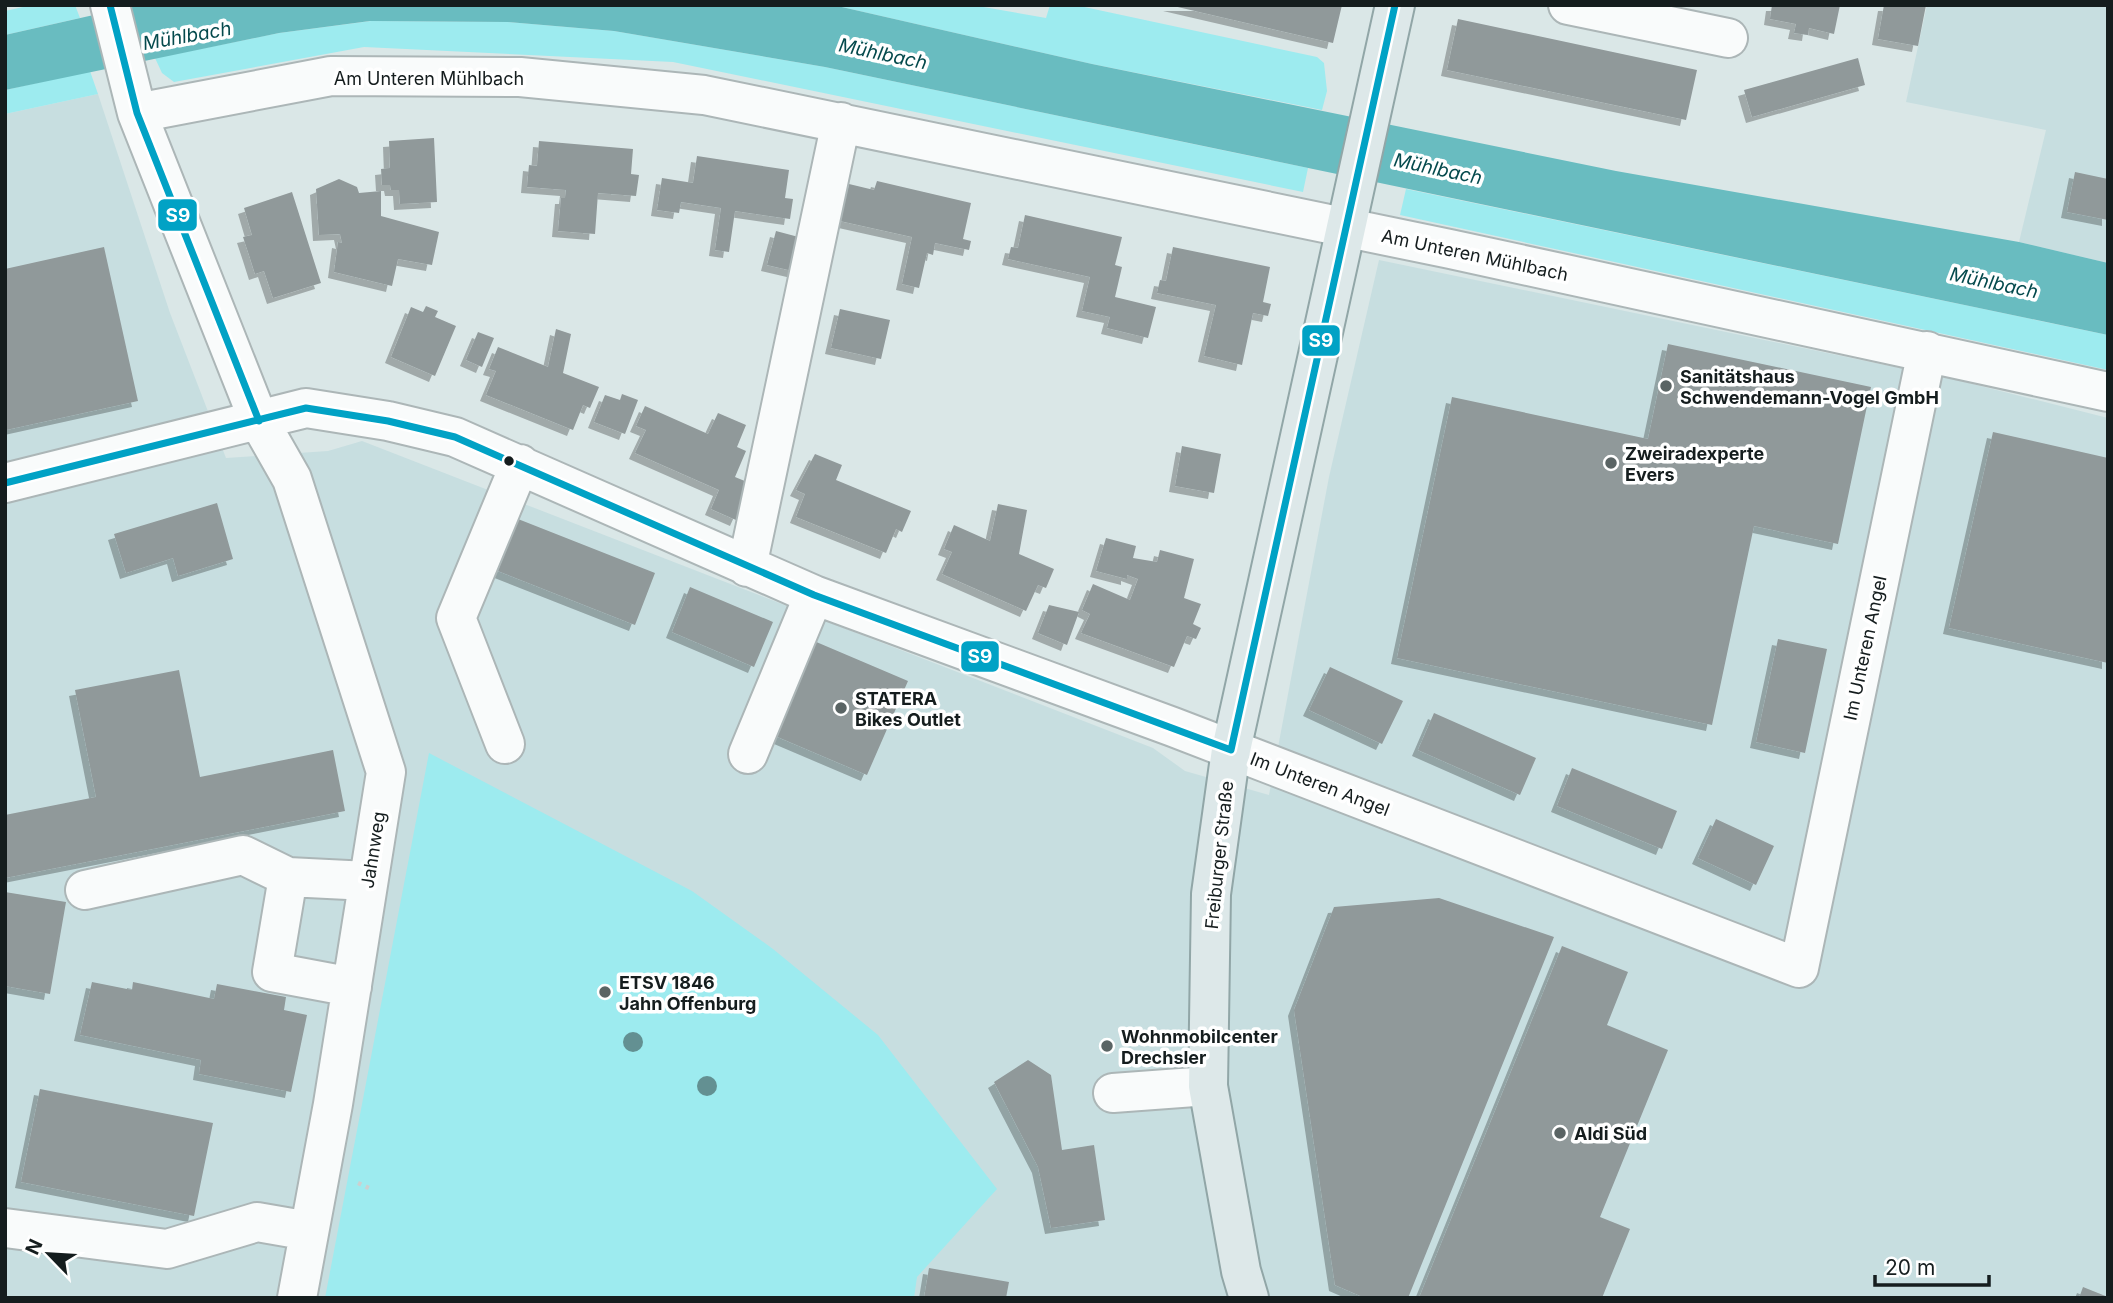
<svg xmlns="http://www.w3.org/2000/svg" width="2113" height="1303" viewBox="0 0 2113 1303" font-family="Inter,sans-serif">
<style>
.built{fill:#c7dee0}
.green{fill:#9debef}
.water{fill:#69bcc0}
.building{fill:#90999a;filter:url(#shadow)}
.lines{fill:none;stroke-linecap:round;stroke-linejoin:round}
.minor-casing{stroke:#acb6b7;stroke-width:42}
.major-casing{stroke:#91a6a7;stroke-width:42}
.path{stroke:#ccd0d0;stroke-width:4.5;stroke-dasharray:3.5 5;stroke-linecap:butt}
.minor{stroke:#f9fbfb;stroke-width:38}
.major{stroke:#dde8e9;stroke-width:38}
.bus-1-casing{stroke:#fff;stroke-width:12}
.bus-1{stroke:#01a2c5;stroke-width:7}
.tree{fill:#639092}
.poi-dot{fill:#5a6464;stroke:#fff;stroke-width:2.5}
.bus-dot{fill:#151d1e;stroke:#fff;stroke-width:2.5}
.labels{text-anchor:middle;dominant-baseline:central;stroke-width:7;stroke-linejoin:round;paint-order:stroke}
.street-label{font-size:18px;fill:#151d1e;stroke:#fff}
.poi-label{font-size:18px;font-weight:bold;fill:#151d1e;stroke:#fff;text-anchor:start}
.water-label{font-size:19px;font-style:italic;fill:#054a4d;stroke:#fff}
.line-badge{stroke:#fff;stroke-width:2.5}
.badge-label{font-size:19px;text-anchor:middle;font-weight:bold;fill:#fff}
</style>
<defs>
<filter id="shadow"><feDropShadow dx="-6" dy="6" stdDeviation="0" flood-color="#0004"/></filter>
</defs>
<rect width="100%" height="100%" fill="#dae7e7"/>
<path class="built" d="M1927 5H2108V263L2019 242 2046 130 1906 102Z
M98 94 170 313 226 458 328 451 362 441 1153 748 1185 771 1269 795 1329 477 1379 260 1957 380 2108 418V1298H5V114Z"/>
<path class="green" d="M32 5H75L80 18 5 35V11Z
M833 5H972L1046 18 1050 5H1075L1317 57 1324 63 1327 91 1322 110 1092 64Z
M371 21 508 22 614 31 825 67 1308 168 1303 192 673 62 364 47 174 82 162 73 155 58 279 33Z
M90 71 98 94 5 114V90Z
M1406 189 2108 335V370L1400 215Z
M429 753 692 891 773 949 878 1035 997 1189 917 1277 914 1298H325Z"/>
<path class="water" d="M138 5H833L1092 64 1616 171 2019 242 2108 263V335L825 67 614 31 508 22 370 21 279 33 5 90V35Z"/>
<path class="building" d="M1169 5H1342L1333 43Z
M1772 5H1840L1834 34 1809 28 1808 35 1794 33 1796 24 1770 19Z
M1884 5H1926L1918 46 1878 39Z
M1458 19 1697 70 1686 120 1447 70Z
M1858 58 1865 85 1752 117 1744 90Z
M434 138 437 202 400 204 399 190H391L390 185H382L381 169 390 168 389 141Z
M539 141 633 149 631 174 639 175 636 196 598 193 595 234 558 231 561 198H565L566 190 527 187 529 165 537 166Z
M697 156 789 170 785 198 793 199 790 219 735 211 729 252 715 250 721 208 681 202 679 213 657 210 662 178 693 183Z
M2075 172 2108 179V220L2067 212Z
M339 179 357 187 359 193 381 191V216L439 232 432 265 398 259 392 286 334 272 338 242 342 243 340 234 319 235 316 189Z
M877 181 971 203 963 239 971 241 969 250 935 243 933 255 927 253 919 288 902 284 912 237 840 221 849 184 874 190Z
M292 192 321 283 273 298 264 271 255 274 249 255 243 237 252 235 244 208Z
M1025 215 1122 237 1115 265 1122 267 1115 297 1156 307 1148 338 1107 328 1110 317 1082 311 1090 277 1008 259 1011 247 1018 248Z
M776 231 806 239 797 272 767 265Z
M104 247 138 401 6 430 5 269Z
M1173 247 1270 267 1263 302 1271 304 1268 316 1253 313 1242 365 1204 356 1216 305 1157 293 1160 280 1166 281Z
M426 306 438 311 435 317 456 326 435 376 391 357 411 307 423 312Z
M840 309 890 320 881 359 831 348Z
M556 329 571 334 563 373 599 387 590 408 583 405 573 430 486 395 496 371 489 369 498 347 548 367Z
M478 332 494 338 482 367 466 360Z
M1668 344 1871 387 1838 544 1754 526 1712 725 1397 658 1452 397 1648 439Z
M622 394 638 400 625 434 594 422 605 395 620 400Z
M645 406 708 434 718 413 746 425 737 447 746 451 735 477 752 484 736 520 711 509 719 490 635 453 646 430 636 426Z
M1993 432 2108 458V663L1949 628Z
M1182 446 1221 454 1214 493 1175 486Z
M815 454 842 465 836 480 911 511 902 532 896 529 886 553 796 517 805 494 796 490Z
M217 503 233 559 178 576 173 558 126 573 114 534Z
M998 504 1027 510 1019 554 1054 569 1046 588 1038 585 1026 611 942 574 952 552 944 549 954 525 990 541Z
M518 519 655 573 635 625 498 571Z
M1106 538 1136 546 1133 558 1157 562 1160 550 1194 559 1184 598 1201 604 1193 624 1201 628 1196 639 1187 636 1174 667 1081 633 1090 614 1082 610 1093 584 1130 600 1138 579 1127 575V579L1096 571Z
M690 587 773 622 754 667 672 632Z
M1049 605 1079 612 1067 645 1038 633Z
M1778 639 1827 649 1805 753 1756 742Z
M814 641 908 681 867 775 773 735Z
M1330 667 1403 701 1382 744 1309 710Z
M179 670 200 777 333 750 345 811 5 878V815L96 797 75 690Z
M1434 713 1536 758 1520 795 1418 750Z
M1572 768 1677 811 1662 849 1557 806Z
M1716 819 1774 846 1756 885 1698 858Z
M5 892 66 902 50 994 5 986Z
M1439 898 1554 937 1408 1298H1365L1335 1285 1294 1010 1334 907Z
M1562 946 1628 972 1607 1025 1668 1050 1600 1217 1630 1229 1602 1298H1419Z
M92 982 132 990 133 982 214 999 217 984 286 997 284 1010 307 1015 291 1092 199 1074 201 1060 80 1035Z
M1028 1060 1051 1075 1062 1150 1094 1145 1105 1220 1051 1228 1038 1167 994 1082Z
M40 1089 213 1123 194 1216 21 1182Z
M929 1268 1009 1282 1006 1298H924Z
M2083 1287 2108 1297V1298H2079Z"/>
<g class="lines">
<defs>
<path id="minor" d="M110 5 137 113 259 421 292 479 386 772 333 1104 297 1298
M1568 5 1728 38
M137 113 331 76 520 77 704 95 1450 249 2108 392
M5 483 306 408 388 421 455 437 814 595 1173 727 1799 968 1927 351
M747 567 841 122
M505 744 456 618 520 464
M748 754 814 595
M85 890 243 855 288 877
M352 987 272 972 288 877 368 881
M1113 1093 1208 1086
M5 1228 167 1249 257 1222 309 1231"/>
<path id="major" d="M1249 1298 1241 1271 1208 1086 1211 894 1231 750 1395 5"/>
</defs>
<use href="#minor" class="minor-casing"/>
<use href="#major" class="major-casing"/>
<path class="path" d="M358 1183 373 1190"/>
<use href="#minor" class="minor"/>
<use href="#major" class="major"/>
<defs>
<path id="bus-1" d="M110 5 137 113 259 421
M5 483 306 408 388 421 455 437 814 595 1231 750 1395 5"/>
</defs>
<use href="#bus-1" class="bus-1-casing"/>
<use href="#bus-1" class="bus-1"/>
</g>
<g class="tree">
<circle cx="633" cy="1042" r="10"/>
<circle cx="707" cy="1086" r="10"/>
</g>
<g class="poi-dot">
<circle cx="1666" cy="386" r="7"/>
<circle cx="1611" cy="463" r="7"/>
<circle cx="841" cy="708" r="7"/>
<circle cx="605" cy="992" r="7"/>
<circle cx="1107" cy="1046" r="7"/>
<circle cx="1560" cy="1133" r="7"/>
</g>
<circle class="bus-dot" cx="509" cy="461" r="6"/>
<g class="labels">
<g class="street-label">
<text x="429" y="78">Am Unteren Mühlbach</text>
<text transform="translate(1475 255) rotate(12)">Am Unteren Mühlbach</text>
<text transform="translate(1865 648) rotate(-78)">Im Unteren Angel</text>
<text transform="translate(1320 784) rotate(21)">Im Unteren Angel</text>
<text transform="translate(373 850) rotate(-81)">Jahnweg</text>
<text transform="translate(1219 855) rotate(-84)">Freiburger Straße</text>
</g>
<g class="poi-label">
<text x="1680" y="376">Sanitätshaus<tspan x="1680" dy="21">Schwendemann-Vogel GmbH</tspan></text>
<text x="1625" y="453">Zweiradexperte<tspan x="1625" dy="21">Evers</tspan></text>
<text x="855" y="698">STATERA<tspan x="855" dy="21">Bikes Outlet</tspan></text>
<text x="619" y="982">ETSV 1846<tspan x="619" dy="21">Jahn Offenburg</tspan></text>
<text x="1121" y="1036">Wohnmobilcenter<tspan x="1121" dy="21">Drechsler</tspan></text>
<text x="1574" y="1133">Aldi Süd</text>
</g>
<g class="water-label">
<text transform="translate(187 36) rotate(-10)">Mühlbach</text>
<text transform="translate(883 54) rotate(12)">Mühlbach</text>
<text transform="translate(1438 169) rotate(12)">Mühlbach</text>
<text transform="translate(1994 283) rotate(12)">Mühlbach</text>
</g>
</g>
<g class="line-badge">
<rect x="157" y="198" width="41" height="34" rx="7" fill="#01a2c5"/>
<rect x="1301" y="324" width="40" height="33" rx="7" fill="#01a2c5"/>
<rect x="960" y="640" width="40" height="33" rx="7" fill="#01a2c5"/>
</g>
<g class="badge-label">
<text x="178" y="222">S9</text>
<text x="1321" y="347">S9</text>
<text x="980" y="663">S9</text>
</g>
<rect width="2113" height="1303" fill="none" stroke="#151d1e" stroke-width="14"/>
<g transform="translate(49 1254) rotate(295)" stroke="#ffffff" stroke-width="5" paint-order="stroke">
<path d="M0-5L12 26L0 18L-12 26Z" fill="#151d1e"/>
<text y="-10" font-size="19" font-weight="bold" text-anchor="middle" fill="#151d1e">N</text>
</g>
<path d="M1875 1275v10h114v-10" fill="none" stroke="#151d1e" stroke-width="3.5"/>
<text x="1885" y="1275" font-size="21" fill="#151d1e" stroke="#ffffff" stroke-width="5" paint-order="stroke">20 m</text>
</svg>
